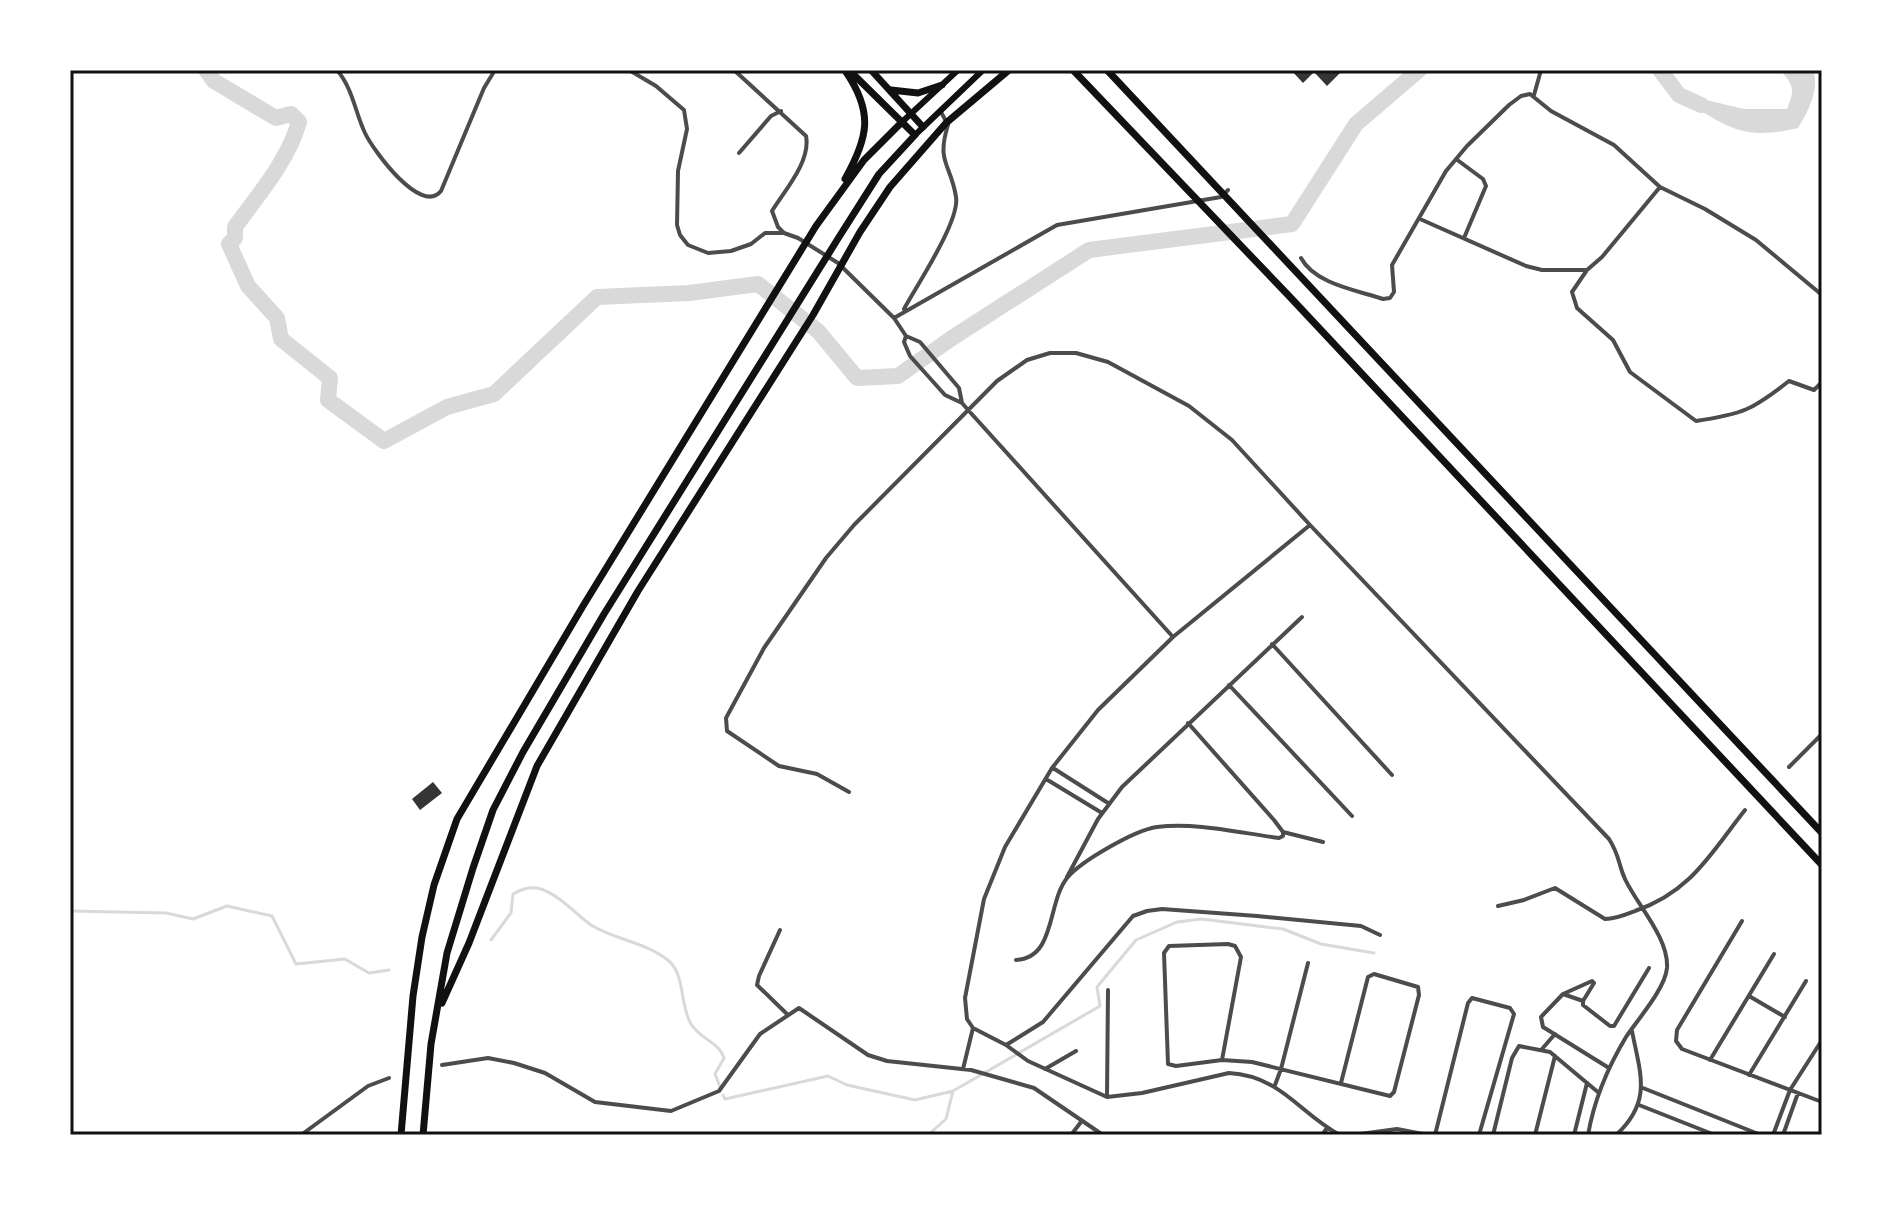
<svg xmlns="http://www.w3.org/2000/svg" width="1892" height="1205" viewBox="0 0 1892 1205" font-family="'DejaVu Sans',sans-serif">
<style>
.water{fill:#d9d9d9}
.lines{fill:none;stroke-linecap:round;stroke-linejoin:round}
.stream{stroke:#d9d9d9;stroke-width:3}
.river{stroke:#d9d9d9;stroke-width:16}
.building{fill:#353535}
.minor{stroke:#4c4c4c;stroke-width:4}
.primary{stroke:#111;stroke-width:6}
.motorway{stroke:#111;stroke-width:7}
.neatline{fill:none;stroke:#111;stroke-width:3}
</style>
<rect width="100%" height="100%" fill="#fff"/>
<path class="water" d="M1780 70H1813C1820 89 1808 112 1798 128 1748 140 1730 130 1689 103L1684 97 1685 95 1744 109H1787C1795 89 1794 86 1780 70Z"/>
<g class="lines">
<path class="stream" d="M70 911 166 913 193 919 227 906 272 916 296 964 345 959 369 973 389 970
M491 940 511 913 513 894C522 889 530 886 541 889 559 895 576 914 591 925 615 940 646 942 669 961 685 975 680 1006 691 1024 700 1039 719 1042 724 1058L715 1074 721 1089
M723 1095 725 1099 828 1076 847 1085 915 1100 953 1091
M928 1135 946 1119 953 1091 1100 1006 1097 987 1136 940 1177 922 1202 919 1283 929 1321 944 1374 953"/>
<path class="river" d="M206 70 214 81 276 118 291 114 299 122C288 161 258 195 235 227V238L229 244 248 286 277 318 281 339 330 378 328 400 384 441 447 407 494 394 597 297 689 293 758 284 818 331 857 378 898 376 952 338 1089 250 1292 224 1356 124 1419 70
M1660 70 1679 95 1701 105"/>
</g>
<path class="building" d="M1291 70H1343L1327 86 1314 72 1303 83Z
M433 782 442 793 420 810 412 799Z"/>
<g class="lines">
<path class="minor" d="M337 70C353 89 355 112 365 133 373 150 421 216 441 191L484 88 495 70
M629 70 656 86 684 110 687 129 678 171 677 225 680 235 688 245 708 253 731 251 751 244 765 233H784L798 238 838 263 894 318 906 336 920 342 959 388 962 403 969 411 1173 637
M734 70 806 136C811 161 785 190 772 211L778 227 784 233
M1534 95 1541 70
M739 153 771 116 781 111
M1456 159 1483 179 1486 186 1464 238
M1660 187 1602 257 1587 270 1572 292 1577 308 1613 340 1630 372 1696 421C1743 414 1752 410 1789 381L1814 390 1822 382
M1420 219 1526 266 1542 270H1587
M1301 258C1315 284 1356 290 1383 299L1390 298 1394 292 1392 265 1446 171 1467 146 1509 105 1521 96 1530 94 1551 111 1614 145 1660 187 1705 209 1756 240 1822 295
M904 309C917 285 960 221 956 197 951 164 936 163 948 125L941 112
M894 318 1057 225 1221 197 1228 190
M906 336 904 342 910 356 945 395 962 403
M1310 525 1173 637 1098 710 1052 768 1005 847 984 899 965 998 967 1019 973 1028 1006 1045 1028 1061 1107 1097 1142 1093 1229 1073C1281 1076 1299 1113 1340 1135
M1272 644 1392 775
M1229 685 1352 816
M1789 767 1822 734
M1053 768 1108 803
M1046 779 1102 813
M849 792 817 774 779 766 727 731 726 718 764 648 826 558 854 525 997 381 1027 360 1050 353H1076L1108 362 1189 406 1232 440 1310 525 1609 839C1620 856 1618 864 1625 879 1637 905 1669 938 1667 968 1665 989 1638 1019 1626 1037 1608 1067 1594 1100 1588 1135
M1283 832 1323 842
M1067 877 1098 819 1122 787 1302 617
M1498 906 1524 900 1555 888 1605 919C1616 919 1625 915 1635 911 1691 892 1711 853 1745 810
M1742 921 1677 1030 1676 1041 1682 1049 1822 1102
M780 930 759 976 757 985 787 1014
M1016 960C1056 958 1047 903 1067 878 1081 861 1135 830 1157 827 1196 822 1240 833 1279 838L1283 836V832L1274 820 1188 723
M1563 994 1583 1001
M1749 996 1785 1017
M1006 1045 1043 1022 1133 916 1147 911 1162 909 1257 916 1361 926 1380 935
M1542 1049 1555 1034
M1222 1060 1176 1066 1168 1064 1164 953 1169 946 1228 944 1235 946 1241 957 1222 1060 1252 1062 1390 1096 1394 1092 1419 995 1418 987 1374 974 1368 977 1341 1083
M1710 1060 1774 954
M442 1065 488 1058 514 1063 545 1073 595 1102 671 1111 719 1091 760 1034 799 1008 868 1055 887 1061 971 1070 1034 1088 1103 1135
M1609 1068 1543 1027 1541 1017 1563 994 1592 981 1594 983 1583 1001V1005L1610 1026H1614L1649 968
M963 1069 973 1028
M1045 1069 1076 1051
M1749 1075 1806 981
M1275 1085 1281 1069 1308 963
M1643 1088 1761 1135
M1107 1097 1108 990
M1639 1105 1715 1135
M70 1135H238
M301 1135 368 1086 389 1078
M1071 1135 1081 1122
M1322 1135 1327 1128
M1353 1135 1397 1129 1428 1135
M1435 1135 1468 1003 1472 998 1510 1008 1514 1014 1479 1135
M1493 1135 1512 1058 1519 1046 1550 1052 1599 1093
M1535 1135 1555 1056
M1574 1135 1587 1083
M1616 1135C1653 1101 1640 1073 1632 1031
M1773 1135 1790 1090 1822 1040
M1783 1135 1798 1093"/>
<path class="primary" d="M902 122 958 70
M915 135 983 70"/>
<path class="motorway" d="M871 70 923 127
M1073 70 1290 297 1822 865
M1107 70 1822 833
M891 90 918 93 942 85
M845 179C868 138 874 113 846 72
M442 1003 469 943 537 766 638 591 813 315 860 232 890 187 946 123 1009 70
M401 1135 413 996 422 937 434 885 457 819 583 606 816 226 864 160 902 122
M423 1135 431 1044 447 953 473 868 493 810 523 752 604 614 839 237 879 174 915 135 849 70"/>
</g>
<rect width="1892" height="1205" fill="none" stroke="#ffffff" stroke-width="144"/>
<rect x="72" y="72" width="1748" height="1061" class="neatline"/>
</svg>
